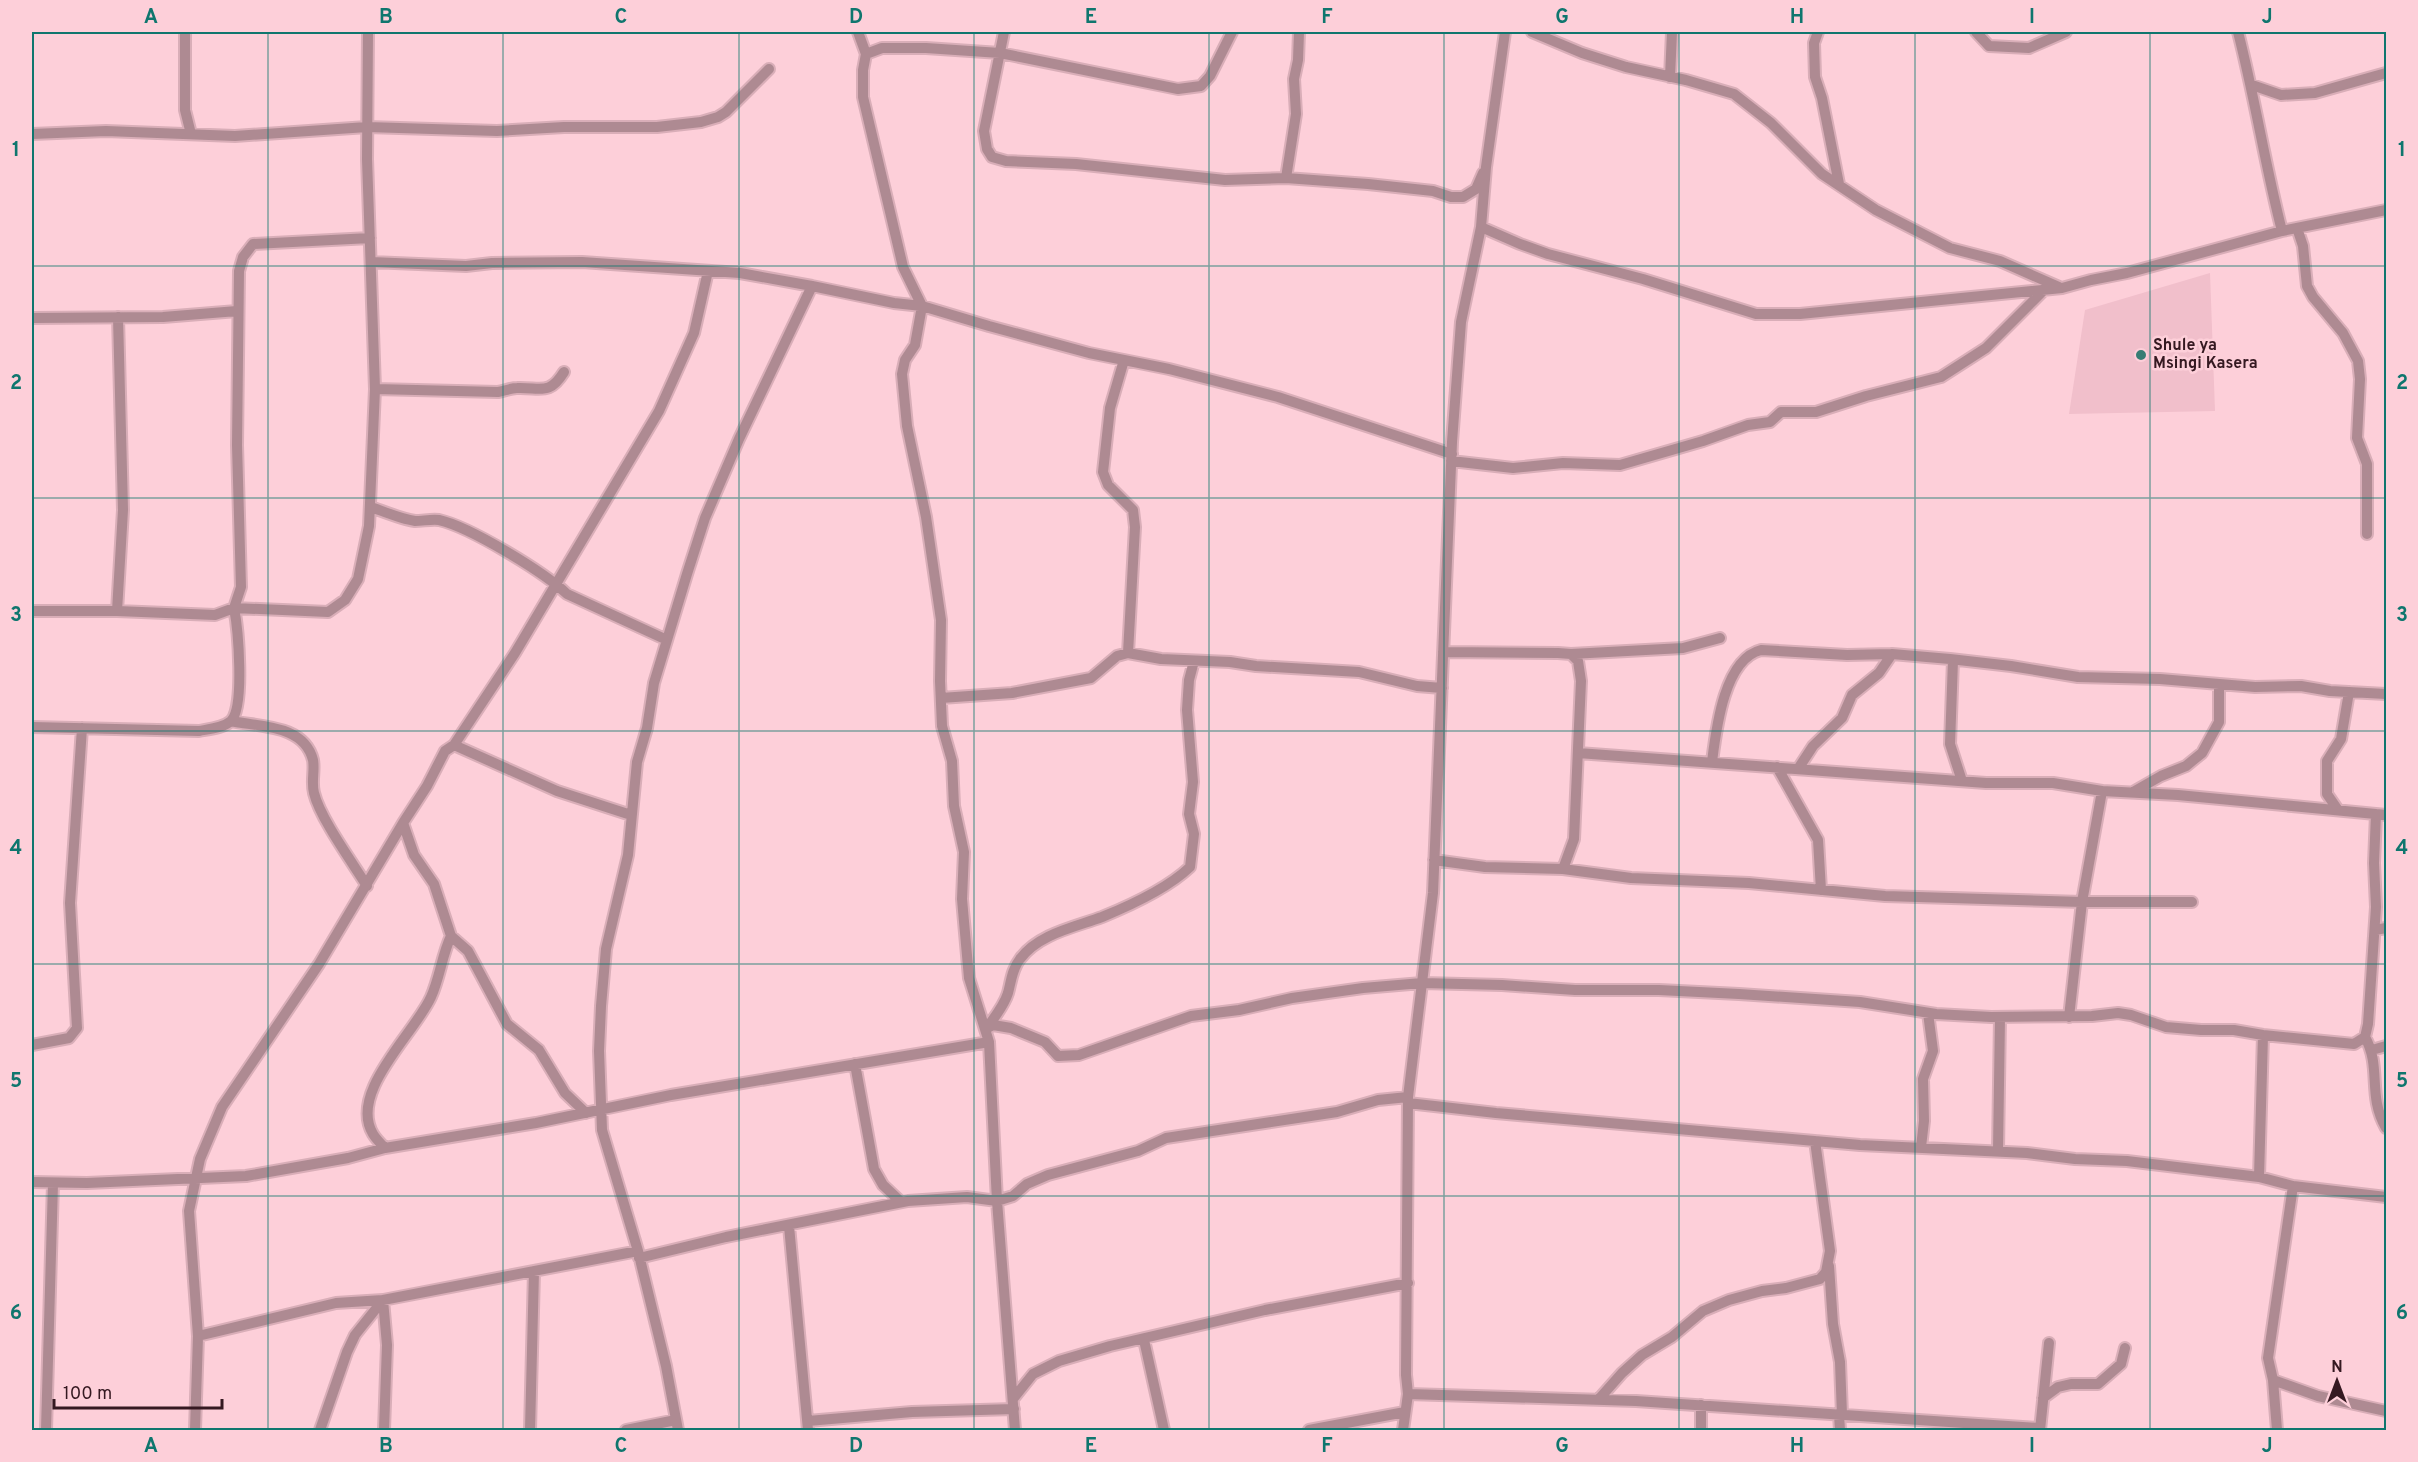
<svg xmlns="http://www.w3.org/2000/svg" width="2418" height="1462" viewBox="0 0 2418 1462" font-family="Overpass,sans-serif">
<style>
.built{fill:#f1bfcb}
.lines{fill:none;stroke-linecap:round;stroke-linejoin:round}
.minor-casing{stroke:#d9aeb8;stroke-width:14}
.minor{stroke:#ae8a92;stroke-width:10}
.grid{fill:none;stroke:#0f766e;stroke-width:1.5;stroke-opacity:0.55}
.poi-dot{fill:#377d74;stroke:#fdcfd9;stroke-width:2}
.labels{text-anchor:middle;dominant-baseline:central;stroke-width:5;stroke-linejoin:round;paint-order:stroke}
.poi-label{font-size:16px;font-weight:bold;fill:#351921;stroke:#fdcfd9;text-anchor:start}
.neatline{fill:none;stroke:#0f766e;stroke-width:2}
.grid-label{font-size:20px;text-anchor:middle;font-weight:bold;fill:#0f766e}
</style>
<rect width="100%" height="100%" fill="#fdcfd9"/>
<path class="built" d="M2210 273 2215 411 2069 414 2085 310Z"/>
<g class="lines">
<defs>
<path id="minor" d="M185 32V110L191 134
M858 32 866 54
M1004 32 984 131 987 149 992 157 1006 161 1076 164 1225 180 1286 178 1368 184 1433 191 1451 197H1463L1476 189 1483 173
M1532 32 1582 53 1626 67 1686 80 1734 94 1771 123 1822 174 1876 210 1950 248 2000 261 2059 287
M1818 32 1814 43 1815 77 1822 98 1839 184
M1976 32 1989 46 2029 48 2066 32
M2238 32C2255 98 2265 165 2282 231
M1670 77 1672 32
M2252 85 2281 95 2315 93 2386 73
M32 134 106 131 235 136 367 127 497 131 564 127H657L701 122 718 117 726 112 769 69
M1286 178 1296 114 1294 79 1298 60 1299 32
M1481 227 1520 244 1548 254 1643 279 1756 314H1800L2062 288 2091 280 2127 273 2282 231 2386 210
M2297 228 2303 246 2307 286 2313 297 2343 333 2358 361 2360 379 2357 438 2367 464V534
M371 262 466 266 492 263 582 262 740 273 812 286 894 303 922 306 989 326 1089 353 1169 369 1278 397 1452 454
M32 318 163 317 237 311
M1124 360 1110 408 1103 472 1108 485 1133 510 1135 527 1128 653
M375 389 498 392C504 391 511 388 517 388 541 387 549 396 564 372
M1451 461 1513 468 1563 463 1620 465 1703 441 1748 425 1770 422 1781 412H1816L1866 396 1941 377 1986 348 2044 290
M371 507C385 512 401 519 415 521 423 521 431 519 439 520 470 527 544 572 567 594L667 640
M32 611H117L215 615 234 608 241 587 237 445 239 271 243 257 253 244 370 238
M117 611 123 510 118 317
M1443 652 1558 653 1571 654 1578 661 1581 681 1574 839 1563 869
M1571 654 1683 648 1720 638
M1953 660 1950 744 1962 781
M941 698 1012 693 1091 678 1117 656 1128 653 1161 659 1230 662 1256 666 1359 672 1417 686 1442 688
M231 721C259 727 304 724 313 760 315 770 311 782 314 793 320 818 352 862 367 886
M32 727 199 731C209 729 223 728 231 721 245 707 238 628 234 608L328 612 345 600 358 579 369 526 375 389 367 159 368 32
M454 745 515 653 659 411 694 333 708 271
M1578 753 1986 783H2053L2102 791 2178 795 2386 815
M1712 762C1716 730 1724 659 1761 650L1847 655 1892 654 1950 659 2011 666 2078 677 2160 679 2255 687 2301 686 2330 691 2386 694
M1777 767 1818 840 1821 890
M1798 769 1813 746 1842 718 1852 695 1879 673 1892 654
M2133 792 2161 776 2186 766 2202 753 2219 722V684
M2338 810 2327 794V761L2341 739 2349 692
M403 823 414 855 434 884 451 936 468 951 507 1024 539 1050 565 1093 586 1113
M1434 860 1485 867 1563 869 1631 878 1749 883 1885 896 2082 902H2192
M2375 930 2386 928
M2069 1017 2082 902 2102 791
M986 1029 993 1025 1011 1028 1045 1042 1058 1056 1079 1055 1191 1016 1239 1010 1292 998 1363 988 1422 983 1502 985 1575 990H1659L1739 994 1860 1002 1936 1014 1991 1017 2092 1016 2118 1013 2131 1015 2166 1027 2201 1030H2234L2263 1035 2354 1044 2365 1037 2368 1024 2376 907 2374 863 2376 814
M986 1029C994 1018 1004 1006 1008 993 1011 982 1012 969 1020 959 1038 934 1075 927 1102 917 1129 906 1169 887 1190 867L1194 834 1189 814 1193 782 1187 710 1189 680 1194 661
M2365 1037C2382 1068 2367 1095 2386 1128
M32 1045 69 1038 77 1028 70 903 82 728
M2372 1050 2386 1046
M855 1064 874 1169 883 1185 901 1202
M1408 1103 1496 1113 1860 1145 2027 1153 2075 1159 2127 1161 2259 1177 2293 1186 2386 1197
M1921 1147 1924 1121 1923 1079 1933 1051 1928 1013
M385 1148C381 1144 376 1139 373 1134 348 1092 415 1033 431 997 440 977 442 955 451 936
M1998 1151 2000 1017
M2259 1177 2263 1035
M32 1182 87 1183 246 1176 348 1158 385 1148 536 1123 671 1095 989 1042
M789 1226 808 1430
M639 1258 726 1237 908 1201 967 1197 997 1201 1013 1196 1027 1184 1048 1175 1138 1151 1166 1138 1337 1112 1378 1100 1408 1097
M1829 1266 1833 1324 1840 1362 1842 1415
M198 1336 336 1303 383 1300 387 1345 384 1430
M1144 1340 1164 1430
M2273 1380 2318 1396 2386 1411
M1408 1394 1636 1401 2039 1428
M2043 1398 2058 1387 2071 1384H2098L2121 1364 2125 1348
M1013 1399 1033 1374 1059 1361 1110 1346 1265 1310 1408 1283
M1599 1399 1622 1373 1642 1355 1672 1337 1703 1311 1729 1300 1762 1291 1786 1288 1820 1279 1826 1272 1830 1251 1815 1141
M1839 1415 1840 1430
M808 1421 912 1412 1014 1409
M46 1430 53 1183
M195 1430 198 1336 189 1211 200 1159 222 1107 319 964 403 823 427 786 445 751 454 745 557 791 631 815
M320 1430 347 1352 355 1335 383 1300 638 1251
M530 1430 534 1271
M626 1430 676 1420
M678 1430 666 1366 638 1251 602 1130 599 1051 601 1006 606 949 628 855 637 762 647 728 654 683 687 574 705 518 739 439 812 286
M1015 1430 997 1201 989 1042 969 978 962 899 964 852 954 806 952 761 942 726 940 681 941 620 926 517 907 426 902 374 905 360 915 345 922 306 903 267 863 97V70L866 54 882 48H926L1000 53 1178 89 1201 86 1210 76 1232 32
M1309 1430 1405 1412
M1403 1430 1408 1394 1406 1375 1408 1097 1433 893 1452 442 1461 322 1481 227 1486 167 1505 32
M1701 1430V1405
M2040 1430 2049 1343
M2277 1430 2273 1380 2268 1358 2293 1186"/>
</defs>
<use href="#minor" class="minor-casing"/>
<use href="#minor" class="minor"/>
</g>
<path class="grid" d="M268 32V1430M503 32V1430M739 32V1430M974 32V1430M1209 32V1430M1444 32V1430M1679 32V1430M1915 32V1430M2150 32V1430M32 266H2386M32 498H2386M32 731H2386M32 964H2386M32 1196H2386"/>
<circle class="poi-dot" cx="2141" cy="355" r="6"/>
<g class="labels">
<g class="poi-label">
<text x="2153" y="346">Shule ya<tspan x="2153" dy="18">Msingi Kasera</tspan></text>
</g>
</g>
<rect width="2418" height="1462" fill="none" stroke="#fdcfd9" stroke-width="66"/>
<g transform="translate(2337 1381)" stroke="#fdcfd9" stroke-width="4.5" paint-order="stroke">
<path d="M0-4.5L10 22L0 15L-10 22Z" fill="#351921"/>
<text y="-9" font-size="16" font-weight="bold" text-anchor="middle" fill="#351921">N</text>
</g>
<path d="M54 1399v9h168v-9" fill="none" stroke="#351921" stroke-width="3"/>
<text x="63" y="1399" font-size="18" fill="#351921" stroke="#fdcfd9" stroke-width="4.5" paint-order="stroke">100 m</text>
<rect x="33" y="33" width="2352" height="1396" class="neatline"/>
<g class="grid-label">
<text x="151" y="23">A</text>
<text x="386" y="23">B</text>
<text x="621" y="23">C</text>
<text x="856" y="23">D</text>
<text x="1091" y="23">E</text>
<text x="1327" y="23">F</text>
<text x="1562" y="23">G</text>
<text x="1797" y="23">H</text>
<text x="2032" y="23">I</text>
<text x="2267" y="23">J</text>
<text x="16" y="156">1</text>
<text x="2402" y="156">1</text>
<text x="16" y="389">2</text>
<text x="2402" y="389">2</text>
<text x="16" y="621">3</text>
<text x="2402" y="621">3</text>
<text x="16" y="854">4</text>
<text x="2402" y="854">4</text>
<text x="16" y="1087">5</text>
<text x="2402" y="1087">5</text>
<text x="16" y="1319">6</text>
<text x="2402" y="1319">6</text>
<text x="151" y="1452">A</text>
<text x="386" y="1452">B</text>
<text x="621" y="1452">C</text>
<text x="856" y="1452">D</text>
<text x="1091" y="1452">E</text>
<text x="1327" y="1452">F</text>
<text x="1562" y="1452">G</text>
<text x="1797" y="1452">H</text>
<text x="2032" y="1452">I</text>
<text x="2267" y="1452">J</text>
</g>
</svg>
